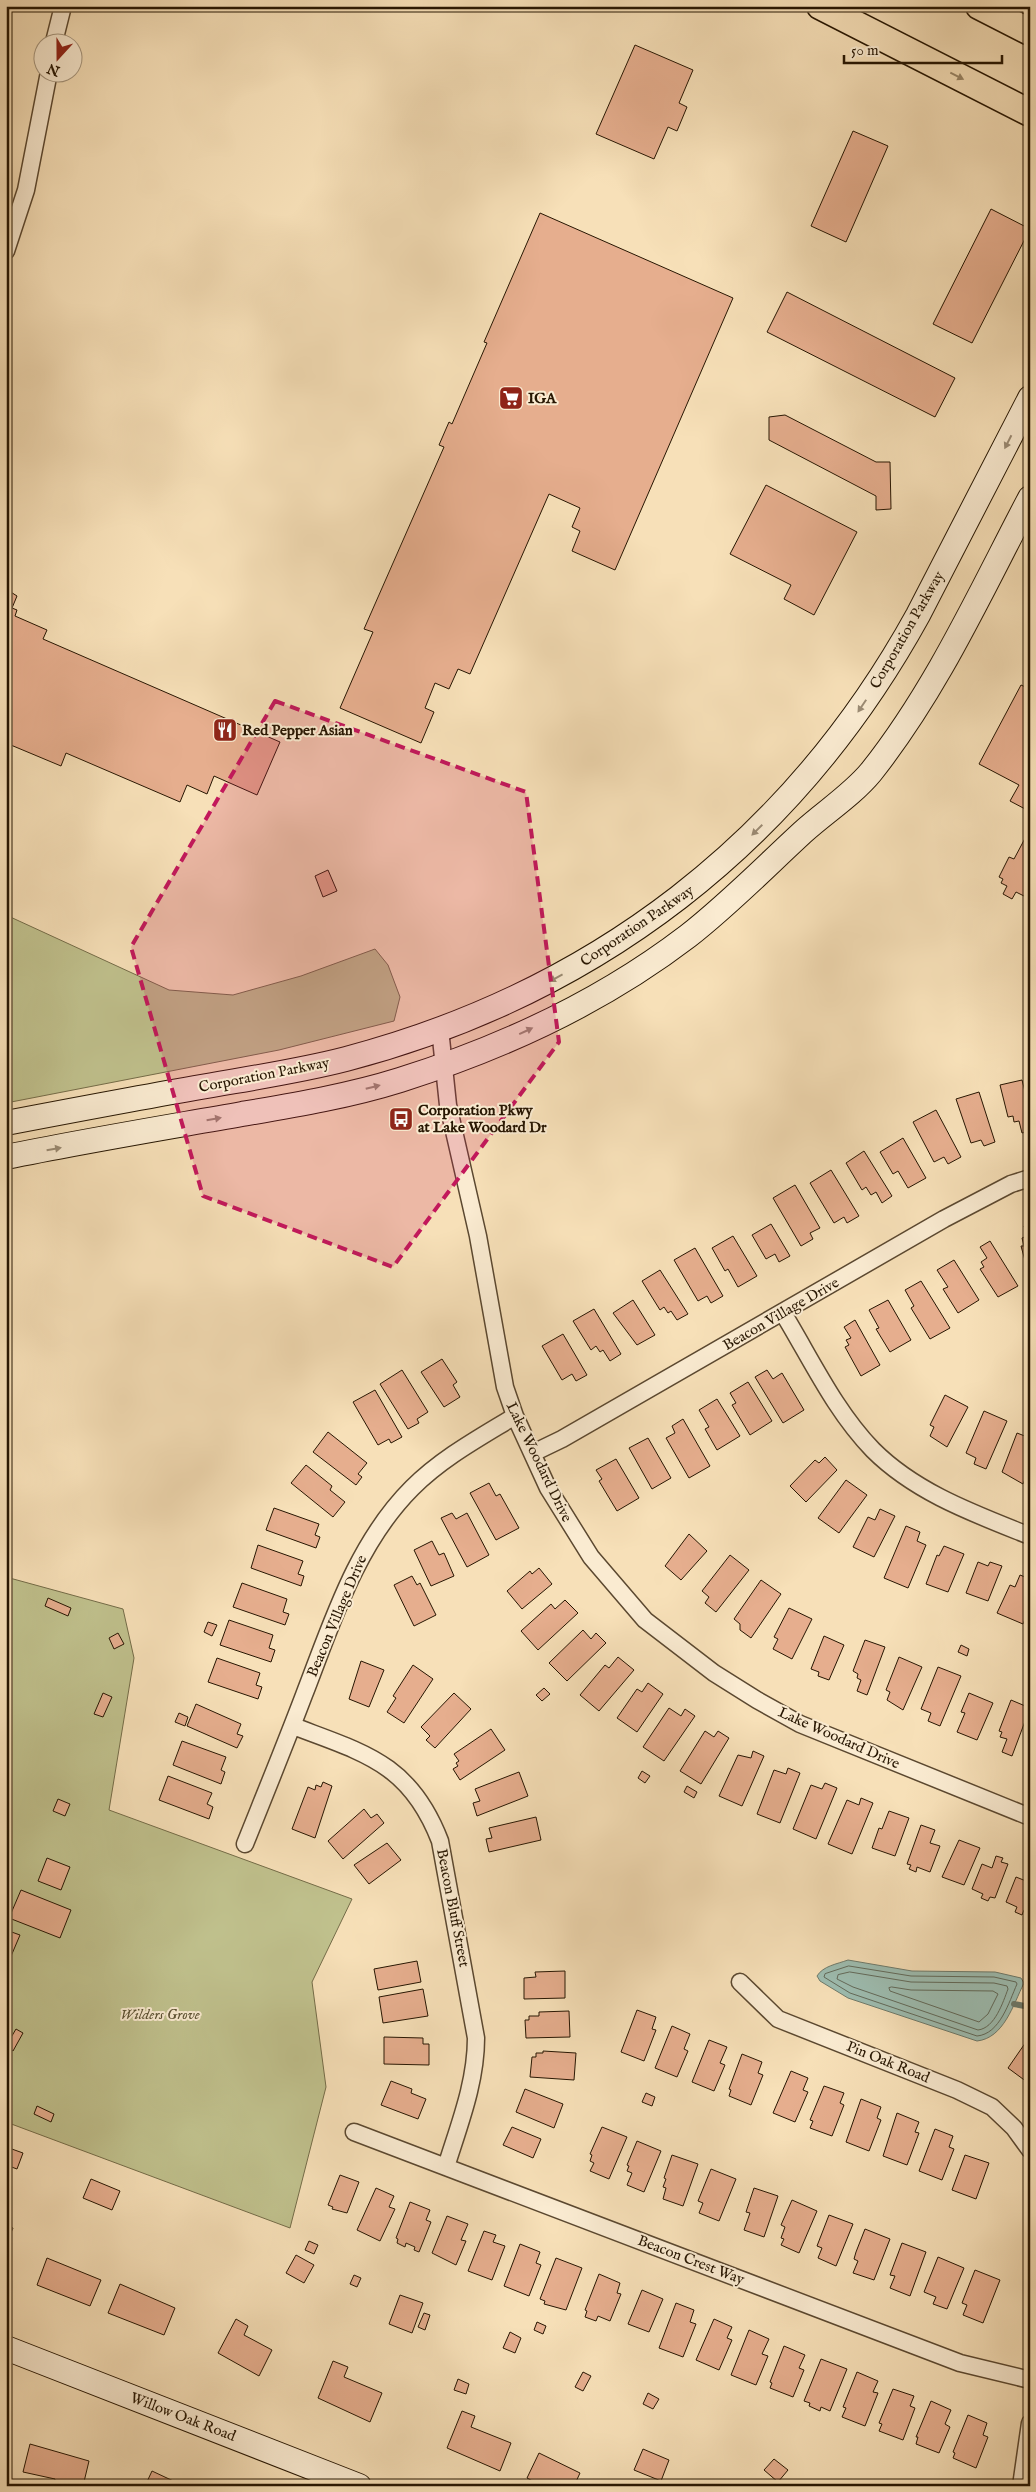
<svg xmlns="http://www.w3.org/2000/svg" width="1036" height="2492" viewBox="0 0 1036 2492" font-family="'IM FELL English',serif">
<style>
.green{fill:#c0c18d;stroke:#746c48}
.water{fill:#9dbdb1;stroke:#6e7a6b}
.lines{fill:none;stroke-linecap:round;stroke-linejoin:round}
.shore{stroke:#626a5a;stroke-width:1}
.stream{stroke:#6e7a6b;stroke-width:6}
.building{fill:#e6ae8e;stroke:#271602}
.street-casing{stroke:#5b4830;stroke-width:19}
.secondary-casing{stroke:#271602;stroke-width:26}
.primary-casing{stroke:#271602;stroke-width:29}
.street{stroke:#faebd1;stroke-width:16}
.secondary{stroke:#faebd1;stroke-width:24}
.primary{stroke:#f7e0b8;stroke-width:26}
.oneway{fill:#998566}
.oneway2{fill:#9b8b74}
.marked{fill:#c2185b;fill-opacity:0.2;stroke:#c2185b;stroke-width:4;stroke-dasharray:10 6;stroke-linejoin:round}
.labels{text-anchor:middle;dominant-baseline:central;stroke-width:4;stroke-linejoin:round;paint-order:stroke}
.poi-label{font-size:15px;font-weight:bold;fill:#271602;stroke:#faebd1;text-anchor:start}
.street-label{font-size:15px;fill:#271602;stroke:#faebd1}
.park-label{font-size:15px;font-style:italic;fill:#5d5233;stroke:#faebd1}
</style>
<rect width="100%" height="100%" fill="#f7e0b8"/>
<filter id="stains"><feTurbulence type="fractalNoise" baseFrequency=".004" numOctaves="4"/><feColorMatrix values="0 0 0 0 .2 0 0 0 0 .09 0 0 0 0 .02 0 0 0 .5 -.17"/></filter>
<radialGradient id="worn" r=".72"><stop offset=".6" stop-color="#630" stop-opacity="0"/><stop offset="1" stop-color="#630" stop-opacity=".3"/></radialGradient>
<path class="green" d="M6 915 169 990 233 995 301 976 375 949 388 965 400 997 394 1021 279 1050 6 1103Z
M6 1577 123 1609 134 1658 109 1810 352 1899 312 1982 326 2087 290 2228 6 2122Z"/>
<path class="water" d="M848 1960 912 1971 995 1972 1021 1978 1024 1983C1013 2005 1004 2038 977 2041L848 1998 820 1981 817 1976C823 1966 837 1964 848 1960Z"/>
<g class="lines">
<path class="shore" d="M849 1966 911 1976 994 1977 1016 1982 1017 1984C1009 2002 1000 2034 977 2036L850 1993 824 1977 825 1974Z
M850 1972 911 1982 994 1983 1007 1986 1008 1989C1003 2002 995 2028 978 2030L853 1987 837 1979 838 1975Z
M892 1987 911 1990 993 1991 998 1994 988 2014 979 2022 890 1991 889 1988Z"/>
<path class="stream" d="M1014 2004 1030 2007"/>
</g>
<path class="building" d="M635 45 693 70 679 103 687 107 677 131 668 127 654 159 596 134Z
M853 131 888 146 846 242 811 226Z
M991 209 1030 229 972 343 933 324Z
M540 213 733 298 615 570 572 551 580 531 572 527 580 508 549 494 470 674 458 669 449 689 435 683 425 708 434 712 421 743 340 708 373 632 364 629 444 447 439 445 449 422 452 424 487 343 484 342Z
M787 292 955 378 935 417 767 332Z
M785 415 876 462H890L891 509 876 510V496L769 440V417Z
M766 485 857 532 814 615 784 599 791 585 730 554Z
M6 589 17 596 12 608 17 610 15 616 47 630 43 639 280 742 257 795 214 776 207 794 187 785 180 802 66 753 61 766 6 743Z
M1021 685 1030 689V805L1027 810 1010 801 1019 785 979 764Z
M1030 829V899L1016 892 1012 899 1003 894 1007 886 1001 883 1003 879 999 877 1009 857 1014 859Z
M328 870 337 891 323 897 315 876Z
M1022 1080 1030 1111V1131L1022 1133 1019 1121 1014 1122 1013 1116 1008 1117 1000 1085Z
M979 1092 995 1142 984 1146 981 1140 971 1143 956 1099Z
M936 1110 961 1157 948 1164 944 1157 934 1162 913 1122Z
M903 1138 926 1178 908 1188 898 1171 893 1174 880 1152Z
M864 1151 892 1196 882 1203 876 1192 871 1195 866 1187 862 1190 846 1163Z
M831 1170 859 1216 847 1223 844 1217 834 1223 810 1183Z
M795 1185 820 1228 810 1233 813 1239 801 1246 773 1198Z
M771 1224 790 1256 779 1262 775 1254 766 1259 752 1235Z
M1030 1224V1275H1029L1021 1246H1024L1022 1238 1027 1236 1024 1226Z
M733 1236 757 1276 738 1287 728 1269 725 1271 712 1248Z
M990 1241 1018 1286 998 1297 980 1269 984 1267 981 1262 987 1258 980 1247Z
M695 1248 723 1296 711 1303 707 1296 698 1301 674 1260Z
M954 1260 979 1300 958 1313 943 1289 948 1287 937 1270Z
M660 1270 688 1314 677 1320 671 1311 668 1313 664 1307 660 1310 642 1281Z
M921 1281 950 1328 930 1339 911 1308 914 1306 905 1290Z
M633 1300 655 1335 637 1345 613 1313Z
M888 1300 911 1340 890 1352 876 1329 879 1328 869 1310Z
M594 1309 621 1354 610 1361 603 1350 600 1352 596 1346 591 1350 573 1321Z
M855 1320 880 1365 861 1376 845 1347 849 1345 846 1340 851 1338 844 1327Z
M563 1334 587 1375 576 1381 572 1374 562 1380 542 1346Z
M442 1359 457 1382 453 1385 460 1397 444 1407 421 1372Z
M402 1370 428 1412 417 1419 419 1423 408 1429 380 1384Z
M767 1370 773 1379 782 1373 804 1410 783 1423 755 1377Z
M748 1382 772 1421 750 1435 732 1405 736 1403 730 1393Z
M375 1390 402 1437 391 1443 389 1439 378 1445 353 1402Z
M945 1395 968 1407 947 1447 930 1436 934 1427 930 1425Z
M717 1399 740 1436 717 1450 705 1429 709 1427 699 1410Z
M984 1411 1007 1421 986 1469 974 1464 976 1458 966 1453Z
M683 1419 710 1466 689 1478 666 1438 675 1433 672 1426Z
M328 1432 367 1463 358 1474 362 1477 356 1485 313 1452Z
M1017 1433 1030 1438V1466L1023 1484 1002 1472Z
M648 1438 671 1478 652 1489 629 1448Z
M825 1457 837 1470 806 1502 790 1486 815 1460 819 1463Z
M616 1459 639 1498 617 1511 599 1481 602 1479 596 1470Z
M306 1465 332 1486 330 1490 345 1502 333 1517 291 1483Z
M846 1480 867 1495 839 1533 818 1518Z
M489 1483 496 1496 500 1494 519 1528 496 1540 470 1493Z
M274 1508 319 1524 315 1535 320 1537 316 1548 266 1530Z
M880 1509 895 1516 874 1557 853 1547 868 1517 875 1520Z
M452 1513 456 1519 467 1513 489 1555 467 1567 441 1518Z
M906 1526 920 1532 917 1541 926 1545 908 1588 884 1578Z
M689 1534 707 1551 681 1580 665 1566Z
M432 1541 439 1555 444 1553 454 1576 431 1586 414 1550Z
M258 1545 303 1561 298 1574 304 1576 301 1586 251 1568Z
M944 1546 964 1554 948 1592 926 1584 937 1555 939 1556Z
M730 1555 749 1570 716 1612 705 1603 709 1597 702 1591Z
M978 1562 988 1566 990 1562 1002 1566 988 1601 966 1593Z
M539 1568 552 1584 522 1609 507 1591 530 1571 532 1574Z
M1020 1575 1030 1579V1607L1023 1624 997 1613 1010 1585 1015 1587Z
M412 1576 417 1585 420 1583 436 1615 414 1626 394 1585Z
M761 1580 781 1594 751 1638 740 1630V1624L734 1619Z
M242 1583 287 1599 283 1612 289 1614 285 1625 233 1607Z
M48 1598 71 1608 68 1616 45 1606Z
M565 1600 578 1613 538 1650 521 1631 551 1604 555 1609Z
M789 1608 812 1619 792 1659 773 1649 778 1639 774 1637Z
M229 1620 273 1635 269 1648 275 1650 271 1662 220 1645Z
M208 1622 217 1625 212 1636 204 1632Z
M583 1630 591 1639 596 1633 606 1643 567 1681 549 1663Z
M118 1633 124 1644 114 1649 109 1638Z
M824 1636 844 1645 829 1680 818 1676 819 1672 811 1669Z
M865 1640 885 1647 867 1695 857 1691 861 1680 857 1678 858 1674 853 1671Z
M961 1645 969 1649 967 1656 958 1652Z
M618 1657 634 1670 599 1711 580 1695 605 1665 609 1668Z
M899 1657 922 1667 903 1710 887 1700 890 1692 886 1690Z
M217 1658 260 1673 256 1685 262 1687 258 1699 208 1682Z
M361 1661 384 1670 369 1707 349 1699Z
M413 1665 433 1679 404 1723 387 1712 396 1698 393 1696Z
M938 1667 961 1676 940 1726 928 1721 931 1713 921 1709Z
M648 1683 663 1694 637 1732 617 1718 637 1689 642 1692Z
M544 1688 550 1694 542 1701 536 1695Z
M103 1693 112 1697 103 1717 94 1714Z
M454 1693 471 1709 435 1748 426 1740 430 1736 421 1727Z
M969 1693 993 1703 977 1740 957 1732 965 1713 961 1712Z
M1011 1700 1030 1708 1012 1756 1002 1752 1007 1739 1000 1737 1002 1732 999 1731Z
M196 1704 241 1724 237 1734 243 1736 237 1748 187 1726Z
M669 1708 681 1716 685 1709 695 1716 664 1761 643 1747Z
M179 1713 188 1717 185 1726 175 1722Z
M491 1729 505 1750 460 1780 453 1769 458 1766 456 1763 459 1761 454 1754Z
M705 1731 714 1737 718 1731 729 1738 701 1784 680 1771Z
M182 1741 226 1757 221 1770 225 1772 221 1784 173 1765Z
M753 1751 764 1756 742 1806 719 1796 738 1755 751 1758Z
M788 1768 800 1773 780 1823 757 1814 774 1770 786 1774Z
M642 1771 650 1776 645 1783 638 1778Z
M519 1772 528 1796 477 1816 473 1803 480 1801 475 1789Z
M168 1776 212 1793 207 1804 213 1807 209 1819 159 1800Z
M323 1782 332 1786 315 1838 292 1829 308 1787 315 1790 316 1785 321 1787Z
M825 1783 837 1788 816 1839 793 1829 811 1785 822 1789Z
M687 1786 697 1792 694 1798 684 1792Z
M861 1798 873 1803 852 1854 828 1844 847 1800 859 1805Z
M58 1799 70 1804 65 1816 53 1811Z
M364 1809 371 1818 377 1814 384 1823 343 1859 328 1841Z
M889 1811 909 1818 895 1856 872 1848 879 1828 882 1829Z
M536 1817 541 1840 489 1852 486 1839 492 1838 489 1828Z
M921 1825 935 1830 930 1843 940 1846 930 1872 917 1867 916 1872 909 1869 911 1865 907 1864Z
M959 1840 980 1848 964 1885 942 1877Z
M387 1843 401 1860 369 1884 354 1865Z
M996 1856 1003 1858 1001 1862 1008 1864 995 1898 990 1897 988 1901 981 1898 983 1894 972 1889 982 1864 992 1868Z
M47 1858 70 1867 61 1890 38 1881Z
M1030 1871V1912L1024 1910 1022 1915 1015 1912 1017 1907 1006 1902 1016 1877 1026 1881Z
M21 1890 71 1910 60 1938 9 1918Z
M6 1930 20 1935 6 1968Z
M417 1961 421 1982 378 1990 374 1969Z
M565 1971V1998L524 1999V1978L536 1977 535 1972Z
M423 1989 428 2016 383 2023 379 1997Z
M637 2010 656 2017 652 2029 656 2030 644 2061 621 2052Z
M569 2011 570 2037 526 2038 525 2020H529V2016H539V2012Z
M672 2026 690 2034 684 2049 688 2051 677 2077 655 2068Z
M16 2029 23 2033 13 2051 6 2046Z
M384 2037 423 2038V2044H429V2065L384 2064Z
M1028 2039 1030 2078 1027 2082 1008 2068Z
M709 2040 727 2047 720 2063 725 2065 714 2091 692 2082Z
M543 2051 576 2053 574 2080 530 2077 532 2057H536V2053H543Z
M742 2054 762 2062 758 2073 763 2075 751 2105 729 2096 731 2090 729 2089Z
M791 2071 808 2078 803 2090 808 2092 795 2122 773 2113Z
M391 2081 412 2089 411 2093 426 2099 418 2119 381 2105Z
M824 2086 844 2093 840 2103 844 2105 832 2136 810 2128 813 2121 810 2120Z
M525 2089 563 2104 554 2128 516 2112Z
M646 2093 655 2097 652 2106 642 2102Z
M861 2099 881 2107 877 2118 881 2120 869 2151 846 2142Z
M37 2106 54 2114 51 2122 34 2114Z
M897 2113 919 2122 915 2132 919 2133 907 2165 883 2156Z
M512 2127 541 2139 533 2158 503 2145Z
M602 2127 627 2137 609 2179 590 2171 594 2163 590 2161 592 2155 590 2154Z
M935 2129 953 2136 949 2147 954 2149 942 2180 919 2171Z
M637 2141 661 2151 644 2192 627 2185 632 2173 627 2171 629 2166 627 2165Z
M9 2148 23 2153 17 2169 6 2165Z
M672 2155 698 2164 683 2206 663 2199 666 2188 663 2187 666 2179 664 2178Z
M965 2155 989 2163 976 2199 952 2190Z
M711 2169 736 2179 719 2221 699 2213 703 2203 698 2201Z
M340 2175 359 2182 347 2213 332 2209 333 2207 328 2205Z
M91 2179 120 2191 112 2210 83 2198Z
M376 2188 394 2196 389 2207 395 2209 380 2241 357 2230Z
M754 2188 778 2196 764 2237 744 2230 750 2213 746 2212Z
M792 2200 817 2211 799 2253 781 2245 784 2239 781 2238 785 2227 781 2225Z
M410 2202 430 2210 426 2220 431 2222 419 2252 414 2250 415 2247 406 2243 405 2247 397 2243 398 2239 396 2238Z
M829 2215 853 2224 836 2266 818 2258 822 2248 817 2246Z
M447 2216 468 2224 461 2240 466 2241 456 2265 432 2253Z
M6 2225 13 2228 6 2245Z
M865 2229 890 2239 874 2280 853 2273 858 2261 854 2259 856 2252Z
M484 2231 496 2235 493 2242 505 2246 492 2280 468 2271Z
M309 2241 318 2245 314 2254 305 2250Z
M902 2243 926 2252 910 2296 890 2288 895 2276 890 2275Z
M520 2244 540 2252 536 2263 541 2265 529 2296 504 2286Z
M296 2255 314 2265 304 2283 286 2273Z
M938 2257 964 2268 947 2309 933 2304 936 2297 924 2292Z
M47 2258 101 2280 90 2306 37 2285Z
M556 2258 582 2268 566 2310 544 2304 545 2301 540 2299Z
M975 2270 1000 2280 983 2323 963 2315 967 2305 962 2303Z
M599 2274 620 2283 617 2293 621 2294 610 2321 598 2316 596 2321 585 2317 587 2311 585 2310Z
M354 2275 361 2278 357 2287 350 2284Z
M120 2284 175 2308 164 2335 108 2313Z
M642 2290 663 2299 649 2332 628 2324Z
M400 2295 423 2303 412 2333 389 2324Z
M676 2303 694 2310 690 2322 696 2324 683 2357 659 2348Z
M424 2313 430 2315 425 2330 418 2327Z
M236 2319 248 2326 244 2335 272 2350 259 2376 218 2353Z
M714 2319 732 2327 727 2338 732 2340 719 2370 696 2360Z
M537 2322 546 2326 543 2334 534 2330Z
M749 2330 769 2339 762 2354 768 2356 756 2385 731 2375Z
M510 2332 521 2338 515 2353 503 2348Z
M784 2346 805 2355 799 2368 804 2370 793 2397 770 2388 772 2383 770 2382Z
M821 2359 847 2369 830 2411 821 2407 820 2411 809 2406 810 2403 804 2401Z
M333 2361 348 2367 344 2377 382 2393 370 2422 318 2398Z
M583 2372 591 2376 583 2391 575 2387Z
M857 2372 878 2381 873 2392 878 2393 865 2426 842 2417 846 2408 843 2407Z
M458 2379 469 2384 466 2394 454 2390Z
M893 2389 914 2396 910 2406 915 2408 903 2440 879 2431 882 2424 879 2423Z
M648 2393 659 2399 653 2409 643 2404Z
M931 2401 951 2410 945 2424 950 2427 939 2453 916 2444 918 2437H916Z
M462 2411 475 2416 471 2427 511 2443 500 2471 447 2448Z
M968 2415 987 2423 983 2435 988 2437 976 2468 953 2458 955 2453 953 2452Z
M30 2444 89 2461 83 2486H54L55 2479 23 2472Z
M643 2449 669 2460 661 2481 634 2470Z
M539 2453 580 2473 574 2486H542L527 2478Z
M774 2459 788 2470 778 2482 764 2470Z
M152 2471 184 2486H145Z"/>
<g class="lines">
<defs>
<path id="street" d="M54 42 63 6
M6 251 26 190 49 72
M440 1029 448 1105 478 1236 505 1387 515 1416 548 1488 591 1557 645 1620 714 1673 757 1700 800 1724 1030 1817
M783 1313C811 1359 835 1411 873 1450 916 1493 975 1514 1030 1536
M533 1453 562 1439 944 1219 1011 1184 1030 1178
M293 1726C364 1753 410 1763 440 1841L476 2038C476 2083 459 2125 446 2167
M245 1844C265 1794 285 1745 304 1695 332 1623 356 1544 412 1488 442 1458 479 1438 515 1416
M740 1982 778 2019 957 2090 992 2107 1014 2128 1030 2150
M354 2132 960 2363 1030 2380
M1021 2486 1030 2423"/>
<path id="secondary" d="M6 1123C69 1111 132 1099 195 1088 245 1079 296 1072 346 1059 596 993 793 842 918 615L1030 398
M6 1157C84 1141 163 1128 242 1114 295 1105 349 1096 400 1080 502 1048 603 1001 688 936 729 904 765 867 803 832 825 812 852 795 871 772 937 689 981 591 1030 498
M6 2348 359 2486"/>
<path id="primary" d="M820 6 1030 113
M979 6 1030 32"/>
</defs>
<use href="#street" class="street-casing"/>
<use href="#secondary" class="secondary-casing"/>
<use href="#primary" class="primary-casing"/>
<use href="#street" class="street"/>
<use href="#secondary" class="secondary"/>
<use href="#primary" class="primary"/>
</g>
<defs><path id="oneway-solid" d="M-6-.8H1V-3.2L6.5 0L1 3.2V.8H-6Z" transform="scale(1.25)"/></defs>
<use class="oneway" href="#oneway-solid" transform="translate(957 76) rotate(27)"/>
<g class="oneway2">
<use href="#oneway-solid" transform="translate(1008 442) rotate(117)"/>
<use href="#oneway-solid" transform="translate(862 706) rotate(124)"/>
<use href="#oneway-solid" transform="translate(757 830) rotate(135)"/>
<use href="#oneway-solid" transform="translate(556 978) rotate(151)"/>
<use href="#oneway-solid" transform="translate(526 1031) rotate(-25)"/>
<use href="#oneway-solid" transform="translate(373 1087) rotate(-14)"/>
<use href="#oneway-solid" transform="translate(214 1119) rotate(-10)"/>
<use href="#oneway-solid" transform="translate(54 1149) rotate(-10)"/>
</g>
<path class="marked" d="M275 701 526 792 559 1042 393 1267 203 1196 131 947Z"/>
<defs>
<symbol id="supermarket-square" viewBox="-11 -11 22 22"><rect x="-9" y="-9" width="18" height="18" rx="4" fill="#8f2418" stroke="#faebd1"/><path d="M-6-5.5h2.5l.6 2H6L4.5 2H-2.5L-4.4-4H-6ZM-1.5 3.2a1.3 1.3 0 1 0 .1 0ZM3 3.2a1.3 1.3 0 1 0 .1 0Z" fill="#fff"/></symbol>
<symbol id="restaurant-square" viewBox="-11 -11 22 22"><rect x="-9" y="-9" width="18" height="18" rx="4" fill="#8f2418" stroke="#faebd1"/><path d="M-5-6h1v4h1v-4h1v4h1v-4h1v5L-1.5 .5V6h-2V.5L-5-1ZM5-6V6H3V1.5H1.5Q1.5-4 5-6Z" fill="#fff"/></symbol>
<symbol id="bus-square" viewBox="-11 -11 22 22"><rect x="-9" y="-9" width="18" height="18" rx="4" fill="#8f2418" stroke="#faebd1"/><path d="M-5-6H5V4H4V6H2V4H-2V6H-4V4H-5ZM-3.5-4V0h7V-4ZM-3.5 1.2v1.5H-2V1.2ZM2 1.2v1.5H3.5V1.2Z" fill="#fff"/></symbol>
</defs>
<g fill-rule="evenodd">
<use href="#supermarket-square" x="497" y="384" width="28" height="28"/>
<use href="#restaurant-square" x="211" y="716" width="28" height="28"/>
<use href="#bus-square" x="387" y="1105" width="28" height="28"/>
</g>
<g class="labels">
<g class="poi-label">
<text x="528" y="398">IGA</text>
<text x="242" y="730">Red Pepper Asian</text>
<text x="418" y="1110">Corporation Pkwy<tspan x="418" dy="17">at Lake Woodard Dr</tspan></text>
</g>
<g class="street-label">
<text transform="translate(907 630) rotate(-60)">Corporation Parkway</text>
<text transform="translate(637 926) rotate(-34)">Corporation Parkway</text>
<text transform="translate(264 1075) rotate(-11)">Corporation Parkway</text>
<text transform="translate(781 1314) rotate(-30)">Beacon Village Drive</text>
<text transform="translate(539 1462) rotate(64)">Lake Woodard Drive</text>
<text transform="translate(337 1616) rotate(-67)">Beacon Village Drive</text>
<text transform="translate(839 1738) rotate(24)">Lake Woodard Drive</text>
<text transform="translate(453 1908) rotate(79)">Beacon Bluff Street</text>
<text transform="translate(888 2062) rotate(22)">Pin Oak Road</text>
<text transform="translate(691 2260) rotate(21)">Beacon Crest Way</text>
<text transform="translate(183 2417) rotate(21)">Willow Oak Road</text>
</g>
<g class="park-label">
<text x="160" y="2014">Wilders Grove</text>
</g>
</g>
<rect width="1036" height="2492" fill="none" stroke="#f7e0b8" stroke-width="25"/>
<rect x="8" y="8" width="1021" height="2477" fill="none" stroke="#271602" stroke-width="2.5"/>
<rect x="12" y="12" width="1011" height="2467" fill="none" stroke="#271602"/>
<g transform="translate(58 58) rotate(201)"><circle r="24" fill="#faebd1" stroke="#a6967e"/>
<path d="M0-4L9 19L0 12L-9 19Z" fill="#8f2418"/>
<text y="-8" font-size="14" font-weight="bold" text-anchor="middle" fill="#271602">N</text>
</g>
<path d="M844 55v8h158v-8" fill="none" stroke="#271602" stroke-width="2.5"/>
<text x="851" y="55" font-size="15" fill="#271602" stroke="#faebd1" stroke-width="4" paint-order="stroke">50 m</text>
<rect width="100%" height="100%" filter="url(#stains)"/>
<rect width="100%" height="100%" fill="url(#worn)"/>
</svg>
